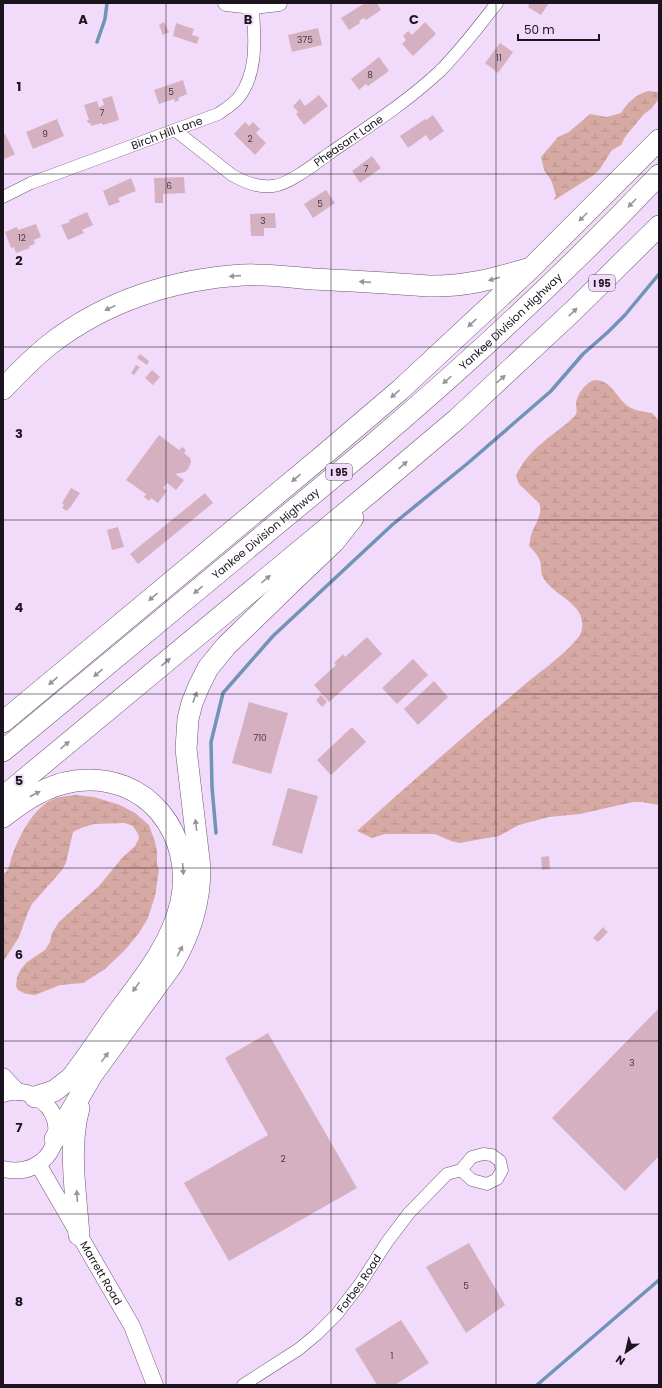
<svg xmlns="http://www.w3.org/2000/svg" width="662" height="1388" viewBox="0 0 662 1388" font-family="Poppins,sans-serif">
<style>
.wetland{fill:url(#wetland-marsh)}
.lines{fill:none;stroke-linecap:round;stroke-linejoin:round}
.stream{stroke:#7093b6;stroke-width:3.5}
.building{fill:#d5b0c0}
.street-casing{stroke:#6a5771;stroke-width:13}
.secondary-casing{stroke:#6a5771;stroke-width:17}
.highway-casing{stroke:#6a5771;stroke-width:22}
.street{stroke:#fff;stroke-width:12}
.secondary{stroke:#fff;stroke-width:16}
.highway{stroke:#fff;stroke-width:21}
.oneway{fill:#98959a}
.grid{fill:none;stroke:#1b131e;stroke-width:1;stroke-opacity:0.55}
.labels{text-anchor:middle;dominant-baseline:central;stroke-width:4;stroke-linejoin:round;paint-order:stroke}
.number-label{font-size:9px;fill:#4a3a46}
.shield{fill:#f2dbfa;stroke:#5c4f60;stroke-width:1}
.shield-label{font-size:10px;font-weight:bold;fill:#1b131e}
.street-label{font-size:11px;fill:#1b131e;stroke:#f2dbfa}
.grid-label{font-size:13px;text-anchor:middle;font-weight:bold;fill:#1b131e;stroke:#f2dbfa;stroke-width:4;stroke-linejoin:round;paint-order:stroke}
</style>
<defs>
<pattern id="wetland-marsh" width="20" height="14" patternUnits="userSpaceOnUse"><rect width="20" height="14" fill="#d7a9a4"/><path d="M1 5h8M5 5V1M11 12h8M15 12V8" fill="none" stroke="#b8918d"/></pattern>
</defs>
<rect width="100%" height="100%" fill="#f2dbfa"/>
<path class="wetland" d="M648 91 659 92V99L651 109 644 114 625 137 621 145 612 150 600 169 594 175 553 201 556 195 551 180 544 170 541 157 558 137 569 132 590 114 607 117 621 113C628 102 635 95 648 91Z
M595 380C613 380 617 401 631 408 637 411 645 412 652 413L659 421V805L642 802H633L580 814 549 817 519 825 499 836 459 843 451 841 435 834H385L372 838 357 831C410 783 463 737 517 691 536 674 560 659 577 639 581 634 583 629 582 622 581 605 560 597 549 585 538 573 543 573 540 561 538 555 533 550 529 546 530 542 530 539 531 535 534 525 544 514 539 503L519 484 516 476C528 448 555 435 575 416 578 412 576 409 576 404 577 394 586 382 595 380Z
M76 795 94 797 120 805 135 813 149 825 155 842 157 851V864L159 870 155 896 148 918 139 933 125 950 105 969 83 983 60 985 35 995 26 994 18 990 16 986 17 977 21 969 27 962 45 950 50 942 52 933 59 922 99 886 122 858 135 846 139 838 138 834 133 826 125 823 94 824 81 828 73 832 66 863 62 870 32 904 28 912 19 937 3 962V875C10 869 10 861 13 853 21 833 33 808 54 799 61 796 69 796 76 795Z"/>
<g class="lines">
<path class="stream" d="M97 42 105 19 107 3
M216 833 212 787 211 742 223 693 273 636 392 525 468 463 551 391 583 354 608 332 625 315 659 274
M537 1385 659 1280"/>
</g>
<path class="building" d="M365 3H377L381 10 366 20 364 18 359 21 360 23 349 30 341 18Z
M530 3H549L541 15 528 7Z
M164 22 169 32 163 35 159 25Z
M425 22 436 34 413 56 402 44 406 40 403 36 408 31 412 35Z
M176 23 194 29 192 35 199 37 197 44 173 36Z
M318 28 322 45 292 52 288 35Z
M500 43 513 52 498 73 485 63Z
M379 57 389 71 368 86 366 84 359 90 351 79Z
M183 80 187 94 178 98 179 100 175 102 174 99 159 104 154 90Z
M319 95 328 106 304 125 296 114 298 112 293 106 300 99 305 106Z
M112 96 119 120 103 125 102 123 91 126 90 123H88L87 120H89L84 105 97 101 99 107 104 105 102 99Z
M433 115 444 131 430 141 426 135 408 148 400 136 425 119 426 120Z
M57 119 64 136 33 149 26 132Z
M245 122 249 126 253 122 260 129 256 133 266 143 255 155 234 134Z
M3 134H5L15 154 3 160Z
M372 156 381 168 360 183 352 171Z
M184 177 185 193 163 194V203H155L154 178Z
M131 178 136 191 118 198 120 202 109 206 103 191Z
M326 190 335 203 313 218 304 204Z
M87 212 93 225 82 230 84 233 68 240 61 225 70 222 69 220Z
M275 213 276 228H264V236H251L250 214Z
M36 224 41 237 34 240 35 244 29 246 30 248 16 253 14 247 11 248 5 232 17 227 18 230Z
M140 354 149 361 147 365 137 358Z
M136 365 140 367 134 375 131 373Z
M152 370 160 377 153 385 145 378Z
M159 435 179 450 182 447 186 450 184 453 190 458 191 462 188 469 185 472 175 474 184 480 176 490 167 483 163 488 167 491 158 503 151 498 149 501 144 497 146 494 126 480Z
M71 488 80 493 70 508H69L67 511 62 508 64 505 62 503Z
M205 493 213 503 138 564 130 554Z
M118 527 124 547 112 550 107 530Z
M367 637 382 654 329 702 314 685 336 665 334 663 343 654 345 657Z
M413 659 428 675 397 704 382 688Z
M434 681 448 697 418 725 404 709Z
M321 695 327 702 322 707 316 700Z
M249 702 288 713 271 774 232 763Z
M352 727 366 742 331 775 317 760Z
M288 788 318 796 302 854 272 845Z
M549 856 550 869 542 870 541 857Z
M603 927 608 932 598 942 593 938Z
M659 1008V1156L625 1191 552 1118Z
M268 1033 357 1188 229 1261 184 1183 268 1135 225 1058Z
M469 1243 505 1305 466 1333 426 1267Z
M401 1320 429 1363 395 1385H377L355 1349Z"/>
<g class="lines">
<defs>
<g id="street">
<path id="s1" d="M176 131 232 175C244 182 258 188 273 186 290 184 316 163 330 153 368 127 407 102 440 71 461 50 479 26 497 3"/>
<path id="s2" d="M3 197 31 183 218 114C225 109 234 104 239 97 259 71 254 35 253 6"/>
<path id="s3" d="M243 1385 299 1349 317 1334 337 1314 360 1284 387 1242 409 1213 447 1174 461 1170 472 1157 483 1154 492 1155 500 1161 502 1170 497 1179 487 1184 472 1180 461 1170"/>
</g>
<g id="secondary">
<path d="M226 3 253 6 279 3"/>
<path d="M3 1076 18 1092"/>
<path d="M3 1094C14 1090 25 1091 36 1097 76 1119 53 1181 3 1169"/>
<path id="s4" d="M38 1164 132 1326 155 1385"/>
</g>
<g id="highway">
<path d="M3 389C18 373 33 358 49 345 105 301 174 279 243 275 267 274 290 277 313 279 351 281 390 283 428 286 464 287 493 279 527 269"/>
<path d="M3 722 326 453 400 390 531 268 659 140"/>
<path id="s5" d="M3 751 371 446C471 361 568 271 659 175"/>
<path d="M3 797 373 490 457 419 573 311 659 226"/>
<path d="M3 817C25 800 47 785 75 781 147 771 195 835 181 902 171 947 139 983 113 1019 99 1039 86 1059 71 1078L54 1091 35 1097"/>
<path d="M79 1108C68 1148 76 1194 79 1235"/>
<path d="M55 1139 92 1075 172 965C190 935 200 903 200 868L186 749 188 719 192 703 199 686 208 668 226 646 296 578 334 542 353 518"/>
</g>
</defs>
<use href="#street" class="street-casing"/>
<use href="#secondary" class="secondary-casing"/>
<use href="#highway" class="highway-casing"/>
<use href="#street" class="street"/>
<use href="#secondary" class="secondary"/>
<use href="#highway" class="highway"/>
</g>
<defs><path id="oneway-solid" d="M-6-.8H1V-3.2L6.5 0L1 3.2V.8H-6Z"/></defs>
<g class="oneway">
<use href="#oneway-solid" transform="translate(632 203) rotate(134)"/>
<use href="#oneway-solid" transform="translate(583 217) rotate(135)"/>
<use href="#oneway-solid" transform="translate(235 276) rotate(176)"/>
<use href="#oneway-solid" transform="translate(494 279) rotate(164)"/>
<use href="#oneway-solid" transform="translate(365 282) rotate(-176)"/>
<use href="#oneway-solid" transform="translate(110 308) rotate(155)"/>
<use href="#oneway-solid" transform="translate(573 312) rotate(-44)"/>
<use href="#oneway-solid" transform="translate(472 323) rotate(137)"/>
<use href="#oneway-solid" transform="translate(501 379) rotate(-42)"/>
<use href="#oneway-solid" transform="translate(447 380) rotate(138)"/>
<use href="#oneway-solid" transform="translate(395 394) rotate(139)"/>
<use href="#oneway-solid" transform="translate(403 465) rotate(-41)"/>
<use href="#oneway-solid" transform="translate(296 478) rotate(140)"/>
<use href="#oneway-solid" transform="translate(266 579) rotate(-40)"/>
<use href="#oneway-solid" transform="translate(198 590) rotate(140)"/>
<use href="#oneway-solid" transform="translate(153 597) rotate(140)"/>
<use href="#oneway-solid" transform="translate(166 662) rotate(-40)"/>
<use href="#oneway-solid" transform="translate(98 673) rotate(140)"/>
<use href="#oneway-solid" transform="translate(53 681) rotate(140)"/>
<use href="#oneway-solid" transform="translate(195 697) rotate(-70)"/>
<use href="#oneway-solid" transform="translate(65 745) rotate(-40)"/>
<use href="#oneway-solid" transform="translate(35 794) rotate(-28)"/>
<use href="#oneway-solid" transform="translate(196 825) rotate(-97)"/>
<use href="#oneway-solid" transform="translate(183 869) rotate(86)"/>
<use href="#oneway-solid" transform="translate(180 951) rotate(-62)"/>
<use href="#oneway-solid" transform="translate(136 987) rotate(126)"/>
<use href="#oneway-solid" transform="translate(105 1057) rotate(-54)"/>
<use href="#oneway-solid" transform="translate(77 1196) rotate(-94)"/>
</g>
<path class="grid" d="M166 3V1385M331 3V1385M496 3V1385M3 174H659M3 347H659M3 520H659M3 694H659M3 868H659M3 1041H659M3 1214H659"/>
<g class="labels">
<g class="number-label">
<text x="305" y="40">375</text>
<text x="499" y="58">11</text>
<text x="370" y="75">8</text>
<text x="171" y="92">5</text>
<text x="102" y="113">7</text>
<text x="45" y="134">9</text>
<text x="250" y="139">2</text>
<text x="366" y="169">7</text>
<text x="169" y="186">6</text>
<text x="320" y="204">5</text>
<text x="263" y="221">3</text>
<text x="22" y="238">12</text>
<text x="260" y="738">710</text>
<text x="632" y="1063">3</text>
<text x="283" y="1159">2</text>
<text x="466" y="1286">5</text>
<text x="392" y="1356">1</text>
</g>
<g class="shield">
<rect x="589" y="275" width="26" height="16" rx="3"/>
<rect x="326" y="464" width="26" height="16" rx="3"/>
</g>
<g class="shield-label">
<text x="602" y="283">I 95</text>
<text x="339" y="472">I 95</text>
</g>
<g class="street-label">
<text stroke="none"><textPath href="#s2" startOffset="176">Birch Hill Lane</textPath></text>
<text stroke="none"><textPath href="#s1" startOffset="203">Pheasant Lane</textPath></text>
<text stroke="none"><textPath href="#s5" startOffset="665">Yankee Division Highway</textPath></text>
<text stroke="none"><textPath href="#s5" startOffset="341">Yankee Division Highway</textPath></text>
<text stroke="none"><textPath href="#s4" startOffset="126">Marrett Road</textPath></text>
<text stroke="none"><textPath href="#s3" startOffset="156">Forbes Road</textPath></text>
</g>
</g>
<g class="grid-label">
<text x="83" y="24">A</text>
<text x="248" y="24">B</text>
<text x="414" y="24">C</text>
<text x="19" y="91">1</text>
<text x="19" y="265">2</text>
<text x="19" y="438">3</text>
<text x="19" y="612">4</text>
<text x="19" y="785">5</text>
<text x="19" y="959">6</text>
<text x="19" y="1132">7</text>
<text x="19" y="1306">8</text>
</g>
<rect width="662" height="1388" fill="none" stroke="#1b131e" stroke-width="8"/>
<g transform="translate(626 1352) rotate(214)" stroke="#f2dbfa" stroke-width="3" paint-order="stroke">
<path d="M0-3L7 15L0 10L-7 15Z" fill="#1b131e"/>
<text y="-6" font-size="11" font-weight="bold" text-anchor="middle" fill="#1b131e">N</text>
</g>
<path d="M518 34v6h81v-6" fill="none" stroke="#1b131e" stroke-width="2"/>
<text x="524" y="34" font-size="12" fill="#1b131e" stroke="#f2dbfa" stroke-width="3" paint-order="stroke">50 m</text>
</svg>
